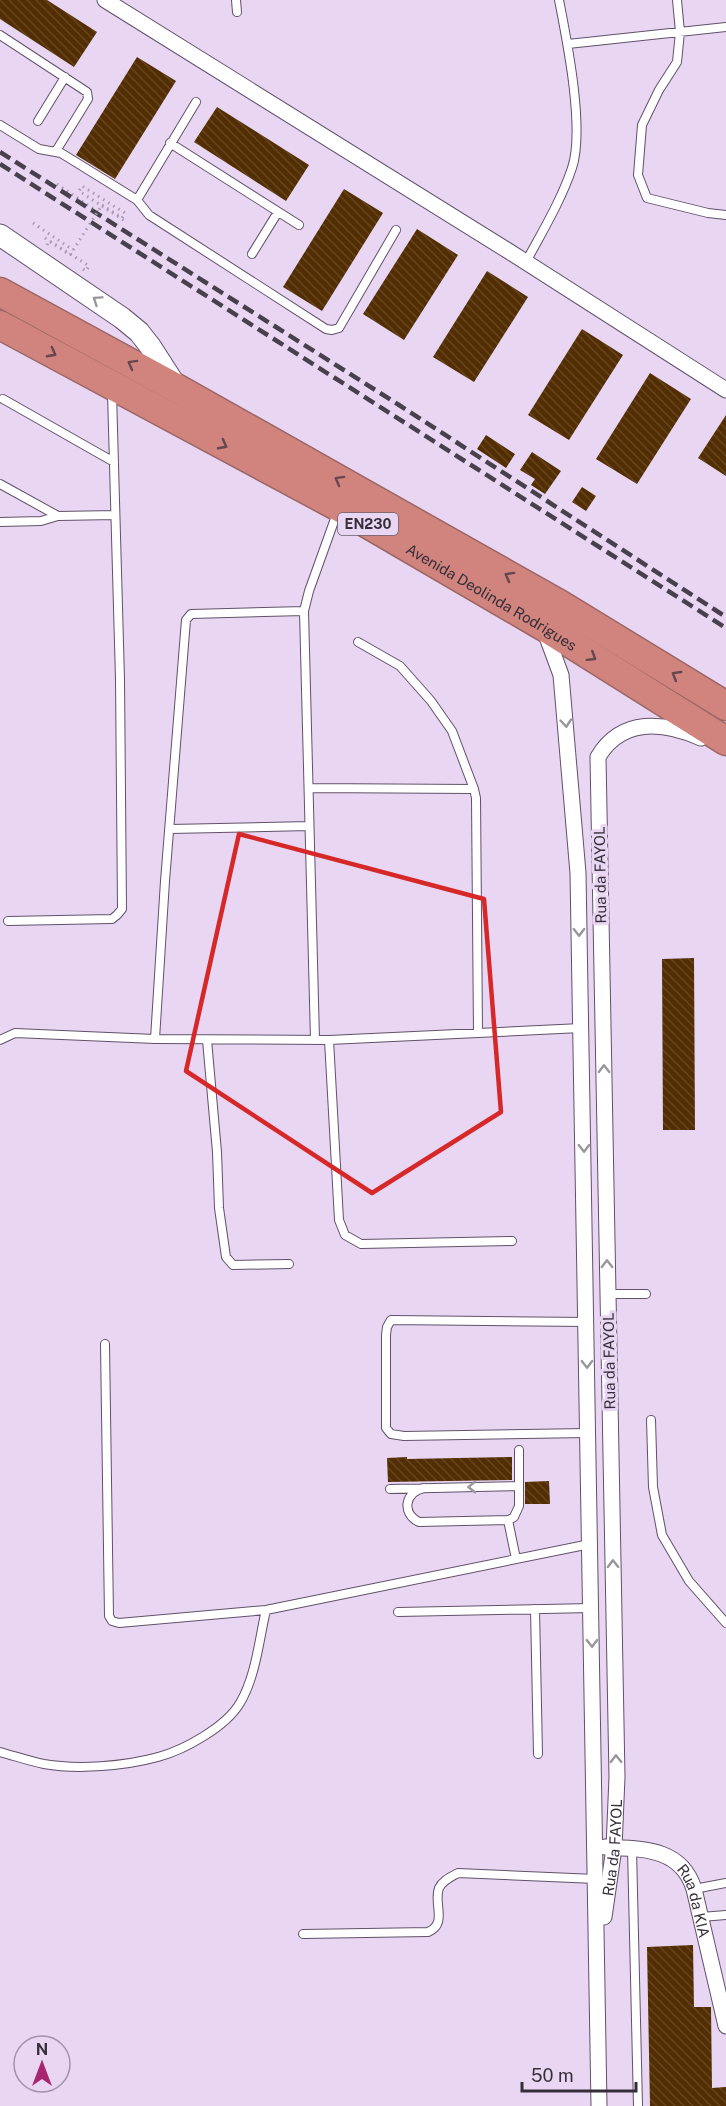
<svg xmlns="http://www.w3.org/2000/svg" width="726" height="2106" viewBox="0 0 726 2106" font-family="'Public Sans',sans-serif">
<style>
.building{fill:url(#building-back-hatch)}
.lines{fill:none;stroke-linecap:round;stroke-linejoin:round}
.lane-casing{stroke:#615169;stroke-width:10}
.street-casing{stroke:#615169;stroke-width:17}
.secondary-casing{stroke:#615169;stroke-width:23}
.highway-casing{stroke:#9b6666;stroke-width:31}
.path{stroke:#a89ab0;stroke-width:3;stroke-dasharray:1.5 4.5;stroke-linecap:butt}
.lane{stroke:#fff;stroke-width:8}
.street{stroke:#fff;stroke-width:15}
.secondary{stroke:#fff;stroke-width:21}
.highway{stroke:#d1847d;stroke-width:28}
.rail{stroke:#49404d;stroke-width:4.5;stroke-dasharray:12 6;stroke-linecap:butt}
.path-bridge{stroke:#a89ab0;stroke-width:3;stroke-dasharray:1.5 4.5;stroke-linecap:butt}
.oneway{stroke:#9a979c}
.oneway2{stroke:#64484e}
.marked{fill:none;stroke:#d62828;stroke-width:4.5;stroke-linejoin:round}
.labels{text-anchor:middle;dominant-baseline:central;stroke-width:6;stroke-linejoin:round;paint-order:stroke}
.shield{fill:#e9d6f3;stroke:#6c6172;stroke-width:1.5}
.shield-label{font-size:14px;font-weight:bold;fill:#362f3a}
.street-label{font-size:15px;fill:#362f3a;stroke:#e9d6f3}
</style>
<defs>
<pattern id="building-back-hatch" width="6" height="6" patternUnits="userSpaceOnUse" patternTransform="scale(1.5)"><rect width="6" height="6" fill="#532e02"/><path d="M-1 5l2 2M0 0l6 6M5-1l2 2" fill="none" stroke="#64441f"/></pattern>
</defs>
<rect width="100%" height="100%" fill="#e9d6f3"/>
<path class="building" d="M0 0H47L97 32 74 67 0 19Z
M137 57 176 81 115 179 76 155Z
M217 107 309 165 286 201 194 142Z
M344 189 383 213 322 311 283 287Z
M417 229 458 255 404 340 363 314Z
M487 271 528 297 474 382 433 357Z
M582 329 623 355 569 440 528 415Z
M650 373 691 399 637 484 596 459Z
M726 415V476L698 458Z
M486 435 515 454 506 468 477 449Z
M532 452 561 471 545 494 531 485 535 479 520 470Z
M582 487 596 496 586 511 572 502Z
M694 958 695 1130H663L662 959Z
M407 1457V1459L512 1457V1480L388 1482 387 1458Z
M549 1481 550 1504H525V1482Z
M693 1945 694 2007H711L712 2088 726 2087V2106H650L647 1947Z"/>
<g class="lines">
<defs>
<path id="lane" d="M236 0 237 12
M677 0 680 32 677 62 659 90 642 125 638 175 647 198 708 213 726 215
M0 35 87 92 88 99 56 151
M568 44 726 27
M38 121 65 77
M0 125 39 149 61 153 137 200 149 215 326 329 332 330 339 328 396 230
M170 143 299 225
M137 200 196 102
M252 254 278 212
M526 262C542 232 561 201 572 168 585 129 567 41 559 0
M3 399 114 462
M0 484 58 516 115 515
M0 522 41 521 58 516
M358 642 400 666 431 701 452 731 474 789 476 798 478 1033
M309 788 474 789
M170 829 309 826
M8 921 112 919 117 915 122 909 120 679 112 393
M155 1039 165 881 186 620 191 614 304 611
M0 1040 15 1033 155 1039 329 1040 581 1028
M207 1040 217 1152 219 1208 226 1257 233 1265 289 1264
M315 1040 304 611 309 591 337 513
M329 1040 339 1220 345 1235 361 1244 512 1241
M608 1294H646
M587 1322 391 1320 387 1327 386 1335V1428L391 1434 404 1436 588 1433
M105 1344 109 1616 112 1621 119 1623 266 1610 590 1544
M651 1420 653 1487 662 1535 689 1581 726 1623
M424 1488C405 1492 401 1513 419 1522L509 1520 514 1517 519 1506V1450
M390 1489 519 1486
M508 1520 516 1559
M535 1609 538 1754
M398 1612 591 1608
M0 1752C15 1756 29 1761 44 1764 78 1770 125 1766 158 1757 184 1750 226 1727 240 1703 256 1676 259 1640 266 1610
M632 1849 638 2106
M694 1889 726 1883
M701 1917 726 1915
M303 1934 428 1932C448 1924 433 1903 439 1888 443 1880 451 1877 458 1873L596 1879"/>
<g id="street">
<path d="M105 0 510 252 726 390"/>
<path d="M544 629 561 675 578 873 599 2106"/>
<path id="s1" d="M605 1847C641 1849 681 1847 694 1889L726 2026"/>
<path id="s2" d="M604 1917 614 1848 617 1777 598 757C622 717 664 722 701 738"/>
</g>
<path id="secondary" d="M0 235 122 318 139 332 150 346 177 388"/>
<g id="highway">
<path d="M0 292 178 389 559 604 726 706"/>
<path id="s3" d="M0 325 339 507 543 626 726 741"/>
</g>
</defs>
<use href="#lane" class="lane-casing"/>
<use href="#street" class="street-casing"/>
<use href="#secondary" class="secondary-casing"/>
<use href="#highway" class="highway-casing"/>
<path class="path" d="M57 184 98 212
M102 205 122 218 125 213 82 186 79 191 125 221
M33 223 73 250
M45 238 89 266 86 271 83 269
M47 245 49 241 70 255"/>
<use href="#lane" class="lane"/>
<use href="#street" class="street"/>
<use href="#secondary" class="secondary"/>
<use href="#highway" class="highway"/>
<path class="rail" d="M0 152 399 405 726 617
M0 164 726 628"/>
<path class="path-bridge" d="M70 255 102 205"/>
</g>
<defs><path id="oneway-chevron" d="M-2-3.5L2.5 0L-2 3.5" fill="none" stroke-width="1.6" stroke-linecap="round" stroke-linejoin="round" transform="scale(1.5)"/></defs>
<g class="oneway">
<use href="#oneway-chevron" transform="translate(97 300) rotate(-146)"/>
<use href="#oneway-chevron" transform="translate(566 723) rotate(85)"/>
<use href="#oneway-chevron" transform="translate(579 932) rotate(89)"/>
<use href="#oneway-chevron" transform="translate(604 1069) rotate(-91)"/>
<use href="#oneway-chevron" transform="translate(584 1148) rotate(89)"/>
<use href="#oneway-chevron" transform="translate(607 1264) rotate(-91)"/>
<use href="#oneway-chevron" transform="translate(587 1364) rotate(89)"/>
<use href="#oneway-chevron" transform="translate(472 1487) rotate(179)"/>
<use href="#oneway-chevron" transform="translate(613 1564) rotate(-91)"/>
<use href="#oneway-chevron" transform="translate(592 1643) rotate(89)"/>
<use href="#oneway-chevron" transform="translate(616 1759) rotate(-91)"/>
</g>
<g class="oneway2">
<use href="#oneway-chevron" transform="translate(52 353) rotate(28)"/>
<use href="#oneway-chevron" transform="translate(132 364) rotate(-151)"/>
<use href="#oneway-chevron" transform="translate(223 445) rotate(28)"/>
<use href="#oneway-chevron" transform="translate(339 480) rotate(-151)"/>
<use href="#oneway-chevron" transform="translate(509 576) rotate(-151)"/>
<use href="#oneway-chevron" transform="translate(592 657) rotate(32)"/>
<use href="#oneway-chevron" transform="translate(676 675) rotate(-149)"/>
</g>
<path class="marked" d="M239 834 484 899 501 1112 372 1193 186 1071Z"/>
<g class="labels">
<rect class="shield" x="338" y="513" width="60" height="22" rx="4.5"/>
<g class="shield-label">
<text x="368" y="524">EN230</text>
</g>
<g class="street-label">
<text stroke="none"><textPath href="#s3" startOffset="562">Avenida Deolinda Rodrigues</textPath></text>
<text transform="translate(600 875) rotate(-91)">Rua da FAYOL</text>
<text transform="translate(609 1361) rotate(-91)">Rua da FAYOL</text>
<text stroke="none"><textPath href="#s2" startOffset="70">Rua da FAYOL</textPath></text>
<text stroke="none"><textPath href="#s1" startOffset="118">Rua da KIA</textPath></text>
</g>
</g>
<g transform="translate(42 2064)"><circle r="28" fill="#e9d6f3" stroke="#a193a9" stroke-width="1.5"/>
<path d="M0-4.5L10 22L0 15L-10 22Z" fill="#a82570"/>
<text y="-9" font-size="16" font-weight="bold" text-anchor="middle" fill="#362f3a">N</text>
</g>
<path d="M522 2082v9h114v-9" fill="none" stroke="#362f3a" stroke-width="3"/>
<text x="531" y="2082" font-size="18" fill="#362f3a" stroke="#e9d6f3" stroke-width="4.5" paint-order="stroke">50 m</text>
</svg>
